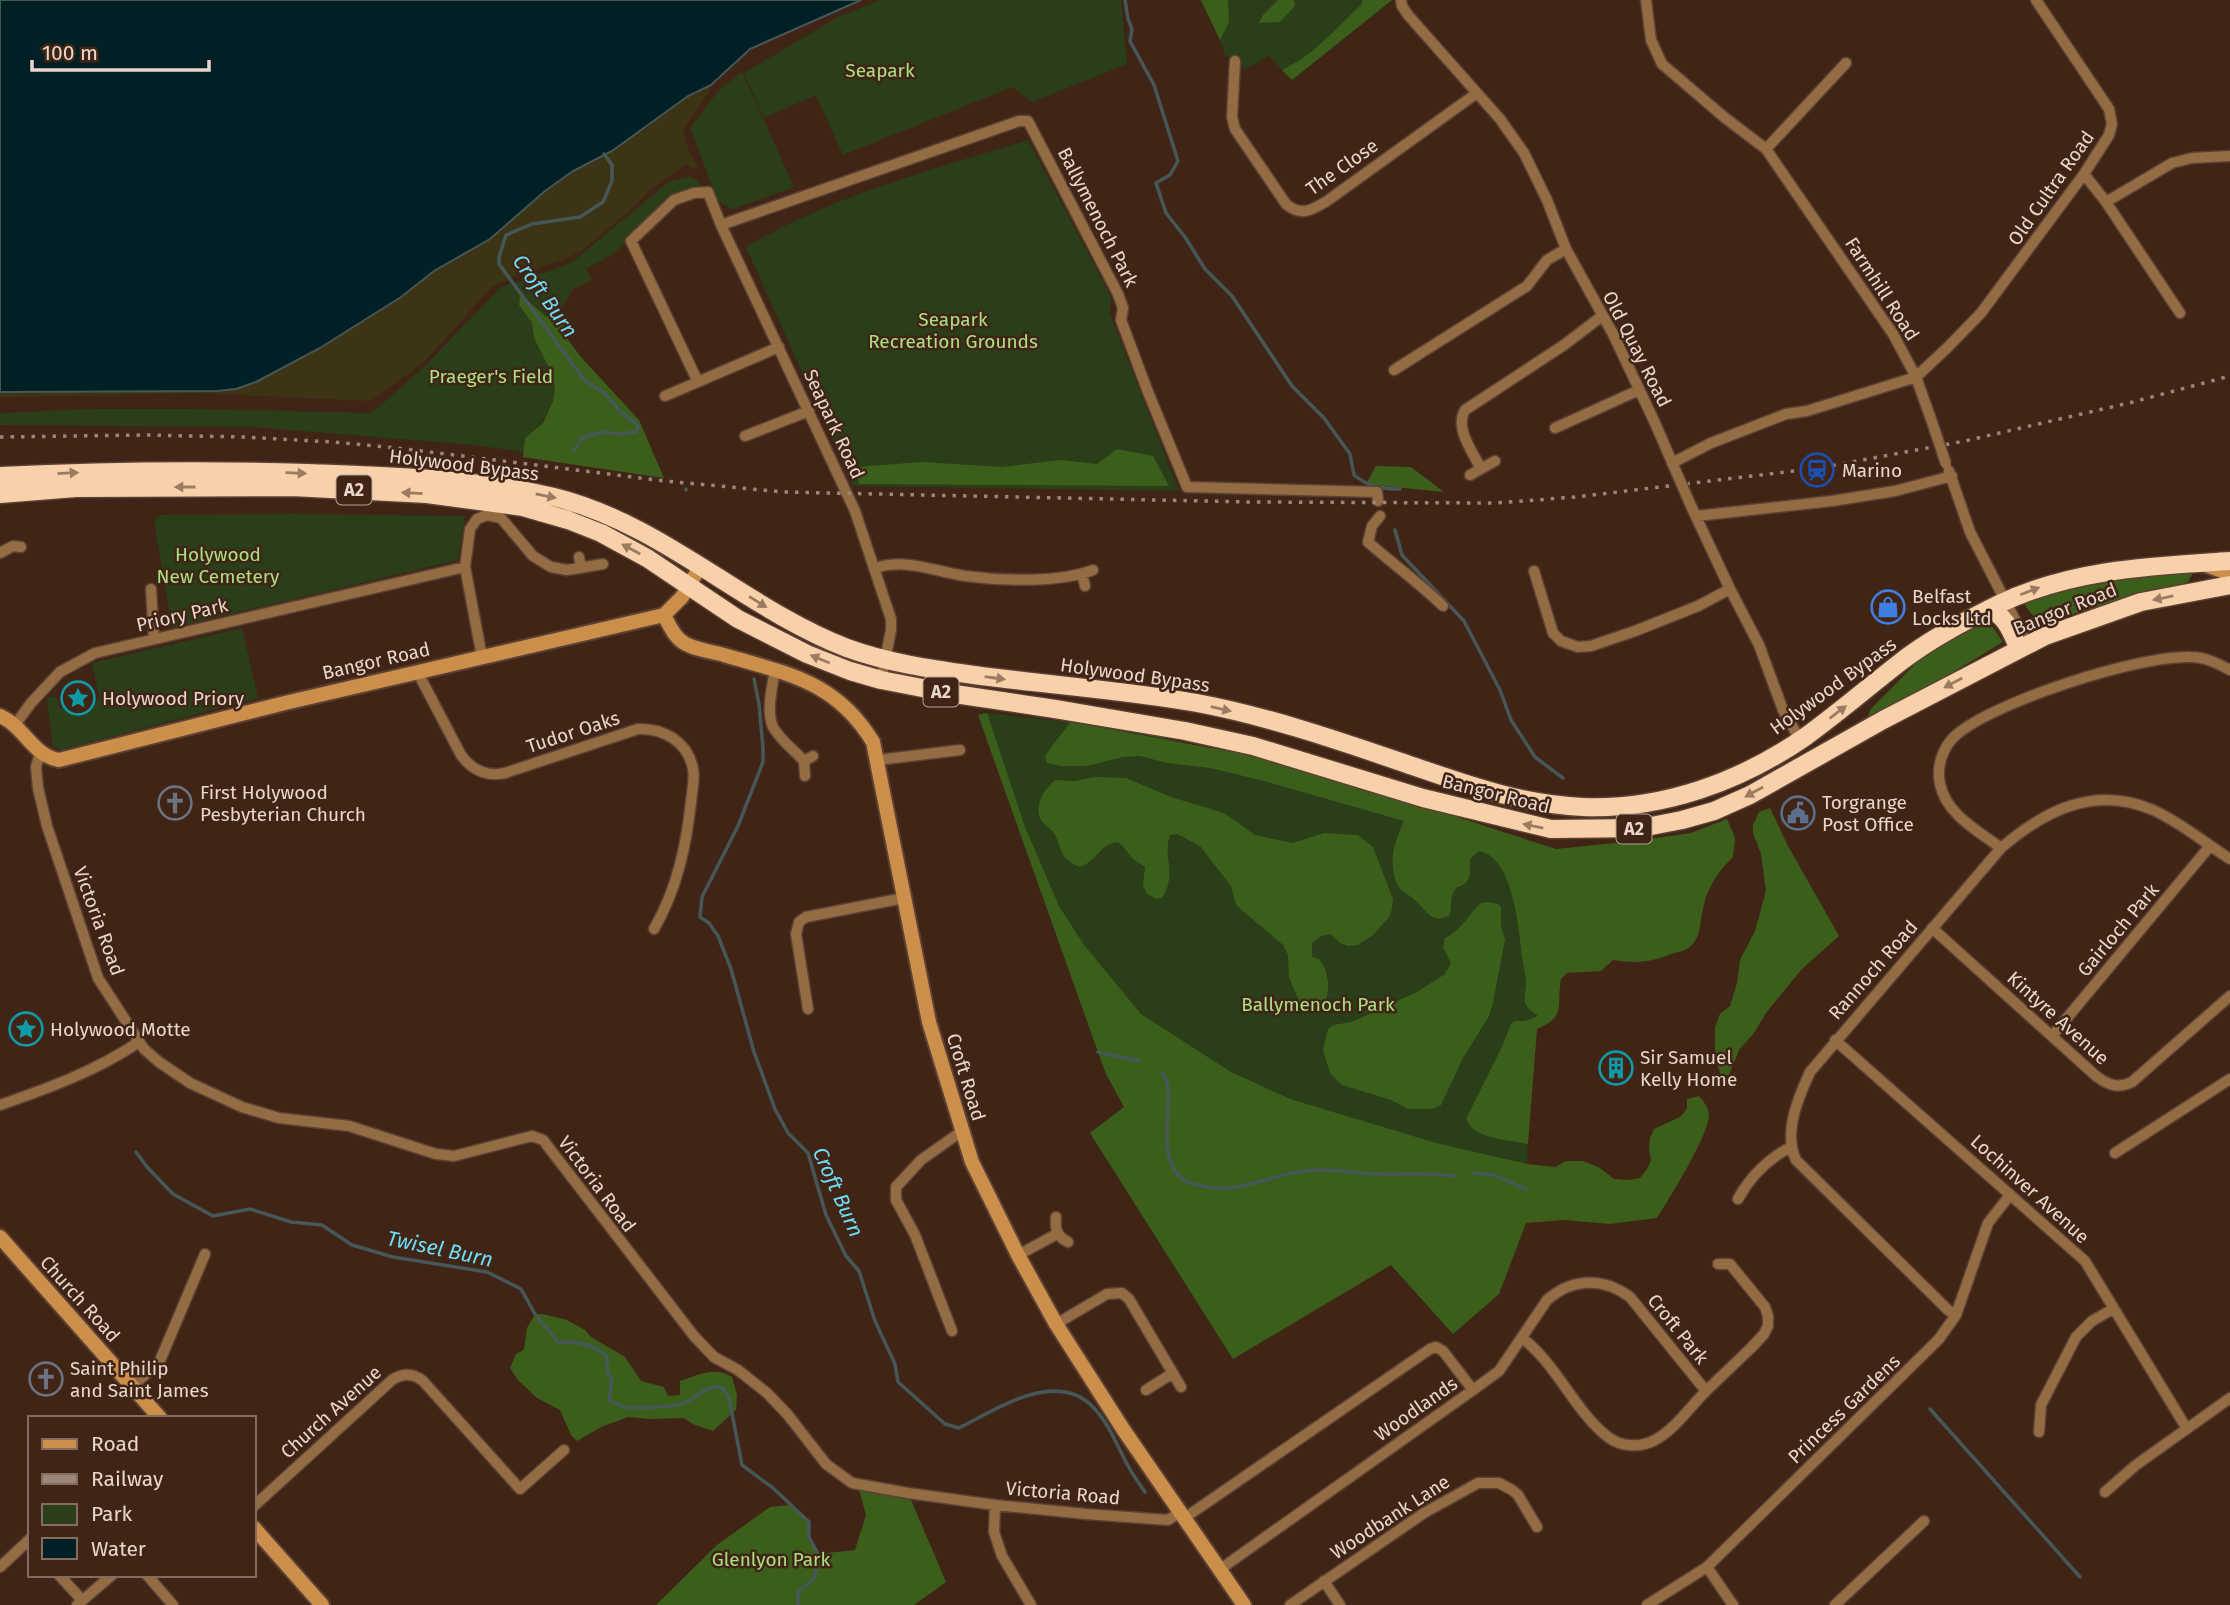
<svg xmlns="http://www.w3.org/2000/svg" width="2230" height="1605" viewBox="0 0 2230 1605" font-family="'Fira Sans',sans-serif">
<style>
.green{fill:#293e19}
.forest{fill:#3b5f1a}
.sand{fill:#3c3414}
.water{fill:#002026;stroke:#465758;stroke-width:2}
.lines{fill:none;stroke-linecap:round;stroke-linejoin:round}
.stream{stroke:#465758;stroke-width:3.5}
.street-casing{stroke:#5b4134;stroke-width:13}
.secondary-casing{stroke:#5b4134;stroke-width:18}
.highway-casing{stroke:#5b4134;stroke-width:21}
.street{stroke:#936c44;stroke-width:10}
.secondary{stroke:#cc8e4b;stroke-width:14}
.highway{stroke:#f8d1ab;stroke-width:18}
.rail{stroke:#9c857a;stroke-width:3.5;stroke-dasharray:3.5 7;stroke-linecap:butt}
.street-bridge-casing{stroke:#5b4134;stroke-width:13;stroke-linecap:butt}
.street-bridge{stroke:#936c44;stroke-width:10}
.oneway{fill:#9c7b61}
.labels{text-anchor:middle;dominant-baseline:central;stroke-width:5;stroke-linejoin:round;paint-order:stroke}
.shield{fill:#402517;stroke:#b6a196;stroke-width:2}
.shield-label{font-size:18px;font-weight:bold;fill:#e9d6cd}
.park-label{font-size:19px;fill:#aae082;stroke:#402517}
.street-label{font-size:19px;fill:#e9d6cd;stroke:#402517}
.poi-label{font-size:19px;fill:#e9d6cd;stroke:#402517;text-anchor:start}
.water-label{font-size:21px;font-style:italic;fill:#6cdef6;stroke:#402517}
</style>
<rect width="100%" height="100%" fill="#402517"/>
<path class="green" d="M881 0H1121L1127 64 1032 102 1012 87 843 155 816 95 764 118 744 73 838 17Z
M1200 0H1392L1292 80 1269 56 1246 69 1224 54 1223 46Z
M742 72 794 187 732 209 718 201 690 128 719 90Z
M1028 140 1111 297 1110 314 1179 491 853 486 746 247C834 195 932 170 1028 140Z
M689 177 697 180 706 191C667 183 645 227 619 249 609 257 597 263 586 269L592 281 574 288 560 310 546 317 513 284 571 263 670 181Z
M510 283 520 293 519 305 532 323 534 338 552 374 555 387 553 401 542 423 525 438 524 452 474 445 254 427 0 425V413L94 409H193L372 413 424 367 499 289Z
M292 514 464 516H465L458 560 172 628 154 521 160 515Z
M242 628 258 698 61 750 53 746 47 698 56 696 59 708 100 700 92 663Z
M987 713 1070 722 1160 737 1556 849 1537 1022 1528 1134 1526 1223 1499 1294 1453 1334 1391 1265 1233 1359 1090 1133 1124 1107 1106 1074 1098 1052 978 715Z"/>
<path class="forest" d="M1201 0H1228L1229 22 1220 40Z
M1278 0H1294L1295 6 1280 22 1259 23 1263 15Z
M1363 0H1392L1292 80 1282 70C1314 55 1336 28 1361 5Z
M520 293 546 317 560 310 566 337 580 356 639 420 664 478 523 457 525 438 543 423 553 401 555 387 552 374 534 338 532 323 519 305Z
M1117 449 1153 456 1169 486 859 484 856 467 922 462 1002 467 1061 460 1097 464Z
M1376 466 1411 467 1444 492 1366 484Z
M2194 571 2188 582 2055 619 2033 616 2022 601 2084 580Z
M1985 616 2003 642 1865 725 1870 710 1920 659Z
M987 713 1025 827 1059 906 1084 945 1141 1014 1231 1072 1290 1099 1436 1143 1527 1164 1555 1167 1566 1161H1583L1600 1168 1614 1179 1628 1180 1640 1178 1647 1169 1651 1160 1649 1148 1650 1138 1654 1129 1680 1117 1687 1109V1099L1699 1096C1703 1101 1709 1108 1709 1115 1709 1135 1669 1199 1657 1218L1610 1224 1564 1220 1526 1223 1499 1294 1453 1334 1391 1265 1233 1359 1090 1133 1124 1107 1106 1074 1098 1052 978 715Z
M1070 722 1265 758 1342 780 1556 849 1635 841 1691 833 1727 819 1735 838 1733 857C1719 870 1706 889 1703 909 1700 921 1701 935 1692 945 1686 952 1674 952 1666 956 1648 963 1632 963 1613 960L1601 971 1567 973 1561 979C1556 1007 1567 1016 1537 1029L1528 1144C1507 1139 1475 1140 1466 1119L1501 1049 1511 1024 1514 1021H1525L1538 1016C1534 1013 1528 1009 1526 1005 1523 998 1526 990 1526 983 1526 974 1523 965 1522 956 1519 928 1513 857 1479 851L1470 859C1470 873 1472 883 1456 888L1452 895 1450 915C1435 924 1428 914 1418 903 1404 889 1397 894 1393 869 1391 850 1397 837 1404 821L1260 780 1210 768 1167 763 1140 756 1123 757 1087 766H1061L1047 763 1045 757C1052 744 1062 735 1070 722Z
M1095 777 1126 778 1171 797 1224 813 1255 835 1293 843 1324 833 1358 835 1373 847 1393 899 1392 909 1389 917 1373 935 1358 945 1348 946 1340 943 1331 934 1321 936 1312 943V957L1319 959C1329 970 1333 997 1320 1008L1305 1007 1299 1001 1289 977 1288 955 1283 945 1236 905 1231 886 1200 846 1177 834 1170 835C1162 859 1178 872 1162 898L1156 899 1147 894 1143 886 1145 867C1141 863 1136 862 1132 858 1127 852 1124 846 1118 842 1098 844 1098 862 1079 867 1061 858 1063 853 1056 837 1053 829 1045 826 1041 820 1033 805 1045 789 1055 780L1075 781Z
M1770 808 1788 846 1839 936 1801 970 1766 1013 1754 1033 1739 1050 1729 1075 1721 1076 1715 1057V1027L1720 1014 1730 1006 1737 983 1740 960 1755 931 1766 891 1761 854 1753 833V825L1759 812Z
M1488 902 1498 904 1501 907V926L1505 940 1493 1003 1489 1016 1463 1058 1441 1105 1433 1109H1408L1391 1100 1342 1085 1330 1073 1323 1050 1328 1029 1333 1025 1352 1022 1417 992 1445 974 1451 963 1443 947 1445 938C1462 930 1468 915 1481 903Z
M535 1314H542L567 1320 585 1330 591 1337 625 1357 641 1381 664 1387 668 1396 680 1395V1381C700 1375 713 1366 732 1377L737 1395 736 1410 713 1431 693 1424 684 1418 650 1419 628 1417 601 1427 577 1441 571 1435 560 1410 537 1398 518 1380 510 1368 516 1354 524 1350 527 1328Z
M859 1489 908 1493 946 1582 914 1605H656L717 1545 770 1507 792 1505 809 1522V1537L818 1554 855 1550 866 1515Z"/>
<path class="sand" d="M711 85 709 92 683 130 688 149 698 167 693 169 686 164 654 187 622 217 582 250 568 258 518 275 492 287 424 362 371 401 196 393 0 397V388L272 374 320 348 401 297 434 271 490 239 545 191 573 171 612 151 688 96Z"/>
<path class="water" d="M0 0H861L750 49 711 85 688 96 612 151 573 171 545 191 490 239 434 271 401 297 320 348 256 382 236 389 217 391 0 392Z"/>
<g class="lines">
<path class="stream" d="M1125 0 1128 19 1132 29 1130 41 1154 85 1178 161 1170 175 1156 183 1166 213 1185 237 1205 269 1232 296 1292 386 1324 418 1350 454 1354 475C1369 487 1382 489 1400 489
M574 450 583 437 603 432 617 434 636 432 638 428 637 424 621 412 604 393 585 381 499 264V257L506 235 532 224 580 217 603 202 612 181V165L604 154
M686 489V490
M1395 530 1402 555 1464 621 1500 690 1511 720 1535 757 1563 778
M754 679 759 704 763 748V762L738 826 702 897 700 917 709 923 718 936 731 969 754 1052 775 1109 788 1133 808 1153 826 1215 846 1256 859 1271 875 1321 895 1364 898 1382 945 1424 959 1428C997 1409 1057 1368 1094 1408 1109 1424 1117 1445 1127 1464 1132 1474 1139 1483 1145 1492
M1098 1052 1139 1061
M1162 1073C1179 1092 1154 1147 1178 1175 1183 1181 1190 1183 1197 1185 1242 1197 1273 1171 1316 1170 1338 1169 1359 1174 1380 1174 1405 1175 1429 1172 1454 1176
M136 1152 147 1167 173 1194 213 1216 250 1209 291 1222 322 1225 352 1245 393 1257 487 1272 521 1289 535 1314 558 1342C578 1342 593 1343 607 1357V1371L612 1380 609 1400C614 1402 619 1406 624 1407 635 1409 675 1407 684 1403 698 1398 706 1383 723 1388L729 1398 742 1465 773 1488 809 1522V1537L818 1554V1561L814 1579 798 1592V1605
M1473 1173 1494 1175 1526 1189
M1930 1409 2080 1577"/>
<defs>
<path id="street" d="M1401 0 1402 6 1408 15 1500 119 1524 153 1547 200 1566 249 1613 334 1655 423 1678 476
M1646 0 1651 40 1662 64 1724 117 1766 149 1893 334 1916 377 1932 422
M1235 61 1232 117 1235 129 1286 204C1301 217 1312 210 1327 201L1477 93
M1766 149 1846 63
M2084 174 2106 202 2180 313
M2106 202 2172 163 2192 158 2230 156
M721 225 1019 121H1028L1118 294 1123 308 1121 320 1148 392 1187 487 1377 492 1378 501
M1394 370 1527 286 1547 260 1566 249
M698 382 631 241 674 200 694 193 708 192 721 225 855 511 891 619V630L881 680
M665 396 779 347
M1555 428 1639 390
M745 436 809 411
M1672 463 1711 443 1786 414 1807 411 1916 377 1948 347 1981 313 2084 174 2109 135 2112 124 2109 109 2036 0
M1481 469C1473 452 1454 428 1465 410L1564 345 1602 316
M1949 471 1970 532 2028 645
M1470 475 1495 461
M1691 506 1730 589 1759 645 1783 710 1800 740
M1380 516 1372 526 1368 542C1393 564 1419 583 1443 606
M1696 516 1832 501 1895 491 1952 476
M0 553 13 546 21 547
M579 557 581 568
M875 568C908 558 932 571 965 576 1002 581 1059 583 1093 570
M1534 571 1553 633 1561 641 1578 647 1591 646 1635 631 1698 606 1730 589
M1082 574 1085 586
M151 589 154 639
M482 657 465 567 470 529 477 519 487 515 501 518 533 556 551 567 567 570 603 564
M775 671C772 685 766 713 773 727 780 740 794 750 804 761
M418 673 461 755C472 770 487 777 505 773L638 729C664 728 688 742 693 769 695 780 692 791 691 802 686 847 677 889 654 929
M15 725 31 703 60 672 95 653 465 567
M40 753 36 767 38 788 47 826 98 978 144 1049 159 1062 190 1083 242 1107 279 1118 349 1126 436 1154 454 1156 532 1136 543 1140 694 1336 714 1357 738 1370 767 1393 788 1415 826 1464 852 1483 908 1493 995 1505 1086 1514 1168 1520 1179 1513
M878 760 960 750
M805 776 804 761 813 756
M2001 848C1978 831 1946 814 1940 784 1936 767 1943 747 1955 736 1992 702 2140 655 2190 657 2205 657 2217 663 2230 670
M1932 928 2096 1076C2108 1085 2118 1089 2132 1082L2230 996
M808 1009 796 934 799 922 806 917 904 898
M2052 1036 2210 846
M1835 1040 2085 1261 2187 1429
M0 1105C49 1088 96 1071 139 1042
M2115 1153 2230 1079
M1738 1199C1750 1177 1769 1158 1791 1147
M1056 1217C1055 1229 1056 1236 1068 1242
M1018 1255 1057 1234
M1956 1315 1948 1310 1796 1160C1783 1133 1798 1098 1810 1072L2001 848C2045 810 2095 785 2153 810 2180 822 2205 843 2230 859
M1056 1324 1107 1294 1122 1293 1129 1299 1181 1387
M952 1331 915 1235 896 1200V1187L921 1160 962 1131
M132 1386 159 1363 205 1254
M1146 1390 1173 1373
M1473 1390 1499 1371 1547 1300C1572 1278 1603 1277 1630 1297L1706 1391C1690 1407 1674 1430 1655 1440 1640 1448 1621 1447 1608 1437 1576 1413 1556 1363 1522 1338
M1706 1391 1751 1348 1764 1334 1768 1326V1316L1765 1307 1730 1264H1718
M2039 1432 2041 1405 2076 1337 2092 1321 2113 1309
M2105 1492 2136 1465 2230 1398
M995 1505 994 1532 1002 1556 1031 1605
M254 1506 392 1380C403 1373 413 1373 423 1381L520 1489 564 1450
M1183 1519 1430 1349 1436 1347 1443 1351 1473 1390 1219 1570
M0 1567 30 1539
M1707 1567 1733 1605
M59 1575 82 1600
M147 1575 173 1605
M1324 1581 1340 1605
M77 1605 112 1575
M1290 1605 1424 1513 1478 1483H1499L1512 1490 1518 1495 1537 1527
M1647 1605 1707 1567 1939 1339 1956 1315 1988 1223 2010 1195
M1835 1605 1924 1521"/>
<path id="secondary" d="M2206 565 2230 574
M664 615C668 623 672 632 678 638 688 649 710 651 724 655 788 674 836 681 873 742L929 1022 972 1162 1018 1255 1056 1324 1123 1429 1244 1605
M0 716C24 726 33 756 59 760L289 702 664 615 682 597 700 567
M0 1237 160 1418
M254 1528 322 1605"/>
<path id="highway" d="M0 476C102 471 205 470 307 473 389 476 474 478 554 497 663 524 744 608 847 648 888 663 931 669 974 675 1048 685 1123 690 1197 703 1266 716 1334 739 1401 762 1463 783 1517 804 1583 807 1662 810 1740 782 1805 737 1837 714 1867 688 1898 664 1928 640 1965 621 1999 604 2072 569 2151 566 2230 561
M0 494 76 488 292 487 427 494 523 507 568 520 601 533 647 558 738 619 807 654 850 671 881 680 948 693 1055 709 1185 731 1253 746 1423 798 1551 829 1641 828 1682 820 1714 811 1750 795 1883 720 2045 636 2141 602 2230 585
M1989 609C2007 617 2011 632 2019 649"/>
</defs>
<use href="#street" class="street-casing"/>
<use href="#secondary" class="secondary-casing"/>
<use href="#highway" class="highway-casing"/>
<use href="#street" class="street"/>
<use href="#secondary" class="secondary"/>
<use href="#highway" class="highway"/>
<path class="rail" d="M0 437 146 435 243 437 333 442 406 449 665 481 784 492 1251 502 1495 503 1576 497 1819 468 1965 441 2133 402 2230 376"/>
<defs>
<path id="street-bridge" d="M1932 422 1946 464
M1678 476 1691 506"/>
</defs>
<use href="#street-bridge" class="street-bridge-casing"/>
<use href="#street-bridge" class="street-bridge"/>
</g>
<defs><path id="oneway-solid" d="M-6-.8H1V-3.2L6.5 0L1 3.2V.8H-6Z" transform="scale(1.75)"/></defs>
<g class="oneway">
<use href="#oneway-solid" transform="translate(68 473) rotate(-3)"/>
<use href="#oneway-solid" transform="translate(296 473) rotate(2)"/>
<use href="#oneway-solid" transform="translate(185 487) rotate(180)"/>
<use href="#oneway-solid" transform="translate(412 493) rotate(-177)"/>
<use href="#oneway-solid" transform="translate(546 496) rotate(12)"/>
<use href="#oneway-solid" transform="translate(631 549) rotate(-152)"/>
<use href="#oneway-solid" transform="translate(2030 591) rotate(-21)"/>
<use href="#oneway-solid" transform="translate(2163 598) rotate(169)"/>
<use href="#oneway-solid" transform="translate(758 602) rotate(32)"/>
<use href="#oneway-solid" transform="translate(820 659) rotate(-158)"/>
<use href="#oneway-solid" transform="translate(995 678) rotate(8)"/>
<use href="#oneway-solid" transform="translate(1953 683) rotate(152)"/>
<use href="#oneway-solid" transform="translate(1221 709) rotate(13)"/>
<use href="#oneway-solid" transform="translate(1838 712) rotate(-37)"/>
<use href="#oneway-solid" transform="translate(1754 792) rotate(151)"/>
<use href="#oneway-solid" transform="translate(1533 826) rotate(-168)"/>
</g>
<defs>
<symbol id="station-ring" viewBox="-11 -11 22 22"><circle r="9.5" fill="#402517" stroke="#1a4fb4" stroke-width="1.5"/><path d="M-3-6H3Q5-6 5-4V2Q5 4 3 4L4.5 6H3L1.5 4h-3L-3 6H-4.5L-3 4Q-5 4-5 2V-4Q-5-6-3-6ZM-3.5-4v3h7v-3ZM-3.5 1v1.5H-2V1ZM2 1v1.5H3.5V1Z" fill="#1a4fb4"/></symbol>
<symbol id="shop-ring" viewBox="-11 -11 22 22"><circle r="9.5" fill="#402517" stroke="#3f7fe0" stroke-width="1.5"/><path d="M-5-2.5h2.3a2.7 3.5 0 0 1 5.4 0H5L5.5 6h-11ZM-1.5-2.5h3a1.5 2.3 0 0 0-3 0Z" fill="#3f7fe0"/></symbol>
<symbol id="sight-ring" viewBox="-11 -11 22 22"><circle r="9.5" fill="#402517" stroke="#0f9aa8" stroke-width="1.5"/><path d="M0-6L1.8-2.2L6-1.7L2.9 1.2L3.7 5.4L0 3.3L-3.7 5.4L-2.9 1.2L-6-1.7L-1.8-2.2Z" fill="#0f9aa8"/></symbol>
<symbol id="church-ring" viewBox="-11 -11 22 22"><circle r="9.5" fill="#402517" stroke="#6b7280" stroke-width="1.5"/><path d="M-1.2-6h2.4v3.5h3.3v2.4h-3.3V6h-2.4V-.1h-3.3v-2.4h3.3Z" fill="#6b7280"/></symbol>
<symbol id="civic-ring" viewBox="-11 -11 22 22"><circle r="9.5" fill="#402517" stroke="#5c6f8a" stroke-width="1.5"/><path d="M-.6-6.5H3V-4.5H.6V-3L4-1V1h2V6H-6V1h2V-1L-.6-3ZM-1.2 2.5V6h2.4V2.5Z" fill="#5c6f8a"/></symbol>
<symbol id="building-ring" viewBox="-11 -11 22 22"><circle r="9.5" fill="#402517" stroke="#0f9aa8" stroke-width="1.5"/><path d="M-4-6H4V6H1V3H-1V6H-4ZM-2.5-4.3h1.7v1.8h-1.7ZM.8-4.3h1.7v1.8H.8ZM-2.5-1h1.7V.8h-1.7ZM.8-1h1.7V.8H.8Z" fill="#0f9aa8"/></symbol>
</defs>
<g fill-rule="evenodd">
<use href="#station-ring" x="1798" y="451" width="38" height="38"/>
<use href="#shop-ring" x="1869" y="588" width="38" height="38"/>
<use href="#sight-ring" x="59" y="679" width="38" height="38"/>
<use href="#church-ring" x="156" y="784" width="38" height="38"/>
<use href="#civic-ring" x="1779" y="794" width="38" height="38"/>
<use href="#sight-ring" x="7" y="1010" width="38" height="38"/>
<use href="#building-ring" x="1597" y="1049" width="38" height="38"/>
<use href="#church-ring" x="27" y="1360" width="38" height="38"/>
</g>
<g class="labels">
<g class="shield">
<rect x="336.5" y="475.5" width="35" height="29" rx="5"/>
<rect x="923.5" y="677.5" width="35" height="29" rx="5"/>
<rect x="1616.5" y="814.5" width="35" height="29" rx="5"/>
</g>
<g class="shield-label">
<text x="354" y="490">A2</text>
<text x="941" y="692">A2</text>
<text x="1634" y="829">A2</text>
</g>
<g class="park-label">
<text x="880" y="70">Seapark</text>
<text x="953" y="319">Seapark<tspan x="953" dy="22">Recreation Grounds</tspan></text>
<text x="491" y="376">Praeger's Field</text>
<text x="218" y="554">Holywood<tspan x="218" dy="22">New Cemetery</tspan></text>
<text x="1318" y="1004">Ballymenoch Park</text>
<text x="771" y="1559">Glenlyon Park</text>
</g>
<g class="street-label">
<text transform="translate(1342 167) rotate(-35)">The Close</text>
<text transform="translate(2051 188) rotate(-55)">Old Cultra Road</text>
<text transform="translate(1098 217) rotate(63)">Ballymenoch Park</text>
<text transform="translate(1882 289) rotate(57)">Farmhill Road</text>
<text transform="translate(1637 349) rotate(63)">Old Quay Road</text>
<text transform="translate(834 424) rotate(65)">Seapark Road</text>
<text transform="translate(464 465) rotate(7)">Holywood Bypass</text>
<text transform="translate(2065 609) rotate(-22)">Bangor Road</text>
<text transform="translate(182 615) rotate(-13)">Priory Park</text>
<text transform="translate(376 661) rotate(-13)">Bangor Road</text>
<text transform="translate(1135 675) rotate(8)">Holywood Bypass</text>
<text transform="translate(1833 686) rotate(-36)">Holywood Bypass</text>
<text transform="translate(573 732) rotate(-18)">Tudor Oaks</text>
<text transform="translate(1496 794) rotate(14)">Bangor Road</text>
<text transform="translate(99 921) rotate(70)">Victoria Road</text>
<text transform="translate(2118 930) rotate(-50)">Gairloch Park</text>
<text transform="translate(1873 970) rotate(-49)">Rannoch Road</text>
<text transform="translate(2058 1018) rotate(42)">Kintyre Avenue</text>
<text transform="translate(966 1077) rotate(73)">Croft Road</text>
<text transform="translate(597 1184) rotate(53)">Victoria Road</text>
<text transform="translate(2030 1189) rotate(42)">Lochinver Avenue</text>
<text transform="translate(80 1299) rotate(48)">Church Road</text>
<text transform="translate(1678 1329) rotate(51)">Croft Park</text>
<text transform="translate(1416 1409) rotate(-35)">Woodlands</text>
<text transform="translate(1844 1409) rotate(-44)">Princess Gardens</text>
<text transform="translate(331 1412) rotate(-42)">Church Avenue</text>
<text transform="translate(1063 1493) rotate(5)">Victoria Road</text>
<text transform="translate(1390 1517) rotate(-33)">Woodbank Lane</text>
</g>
<g class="poi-label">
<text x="1842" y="470">Marino</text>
<text x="1912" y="596">Belfast<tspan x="1912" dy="22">Locks Ltd</tspan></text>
<text x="102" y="698">Holywood Priory</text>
<text x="200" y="792">First Holywood<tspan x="200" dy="22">Pesbyterian Church</tspan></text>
<text x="1822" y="802">Torgrange<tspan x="1822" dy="22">Post Office</tspan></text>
<text x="50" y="1029">Holywood Motte</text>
<text x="1640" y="1057">Sir Samuel<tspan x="1640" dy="22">Kelly Home</tspan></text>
<text x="70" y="1368">Saint Philip<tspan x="70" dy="22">and Saint James</tspan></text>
</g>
<g class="water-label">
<text transform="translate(545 296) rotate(55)">Croft Burn</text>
<text transform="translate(838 1192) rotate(66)">Croft Burn</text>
<text transform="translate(440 1249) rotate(12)">Twisel Burn</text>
</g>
</g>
<rect x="28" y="1416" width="228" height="161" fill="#402517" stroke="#846c60" stroke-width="2"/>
<rect x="42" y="1439" width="35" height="10" fill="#cc8e4b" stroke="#846c60" stroke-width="2"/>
<text x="91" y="1451" font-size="21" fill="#e9d6cd">Road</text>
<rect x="42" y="1474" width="35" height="10" fill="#9c857a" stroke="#846c60" stroke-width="2"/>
<text x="91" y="1486" font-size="21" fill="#e9d6cd">Railway</text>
<rect x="42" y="1504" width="35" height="21" fill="#293e19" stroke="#846c60" stroke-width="2"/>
<text x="91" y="1521" font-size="21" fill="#e9d6cd">Park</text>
<rect x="42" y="1538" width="35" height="21" fill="#002026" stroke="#846c60" stroke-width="2"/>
<text x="91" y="1556" font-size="21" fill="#e9d6cd">Water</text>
<path d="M32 60v10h177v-10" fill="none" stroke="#e9d6cd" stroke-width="3.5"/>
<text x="42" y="60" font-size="21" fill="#e9d6cd" stroke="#402517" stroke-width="5" paint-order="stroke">100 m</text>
</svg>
